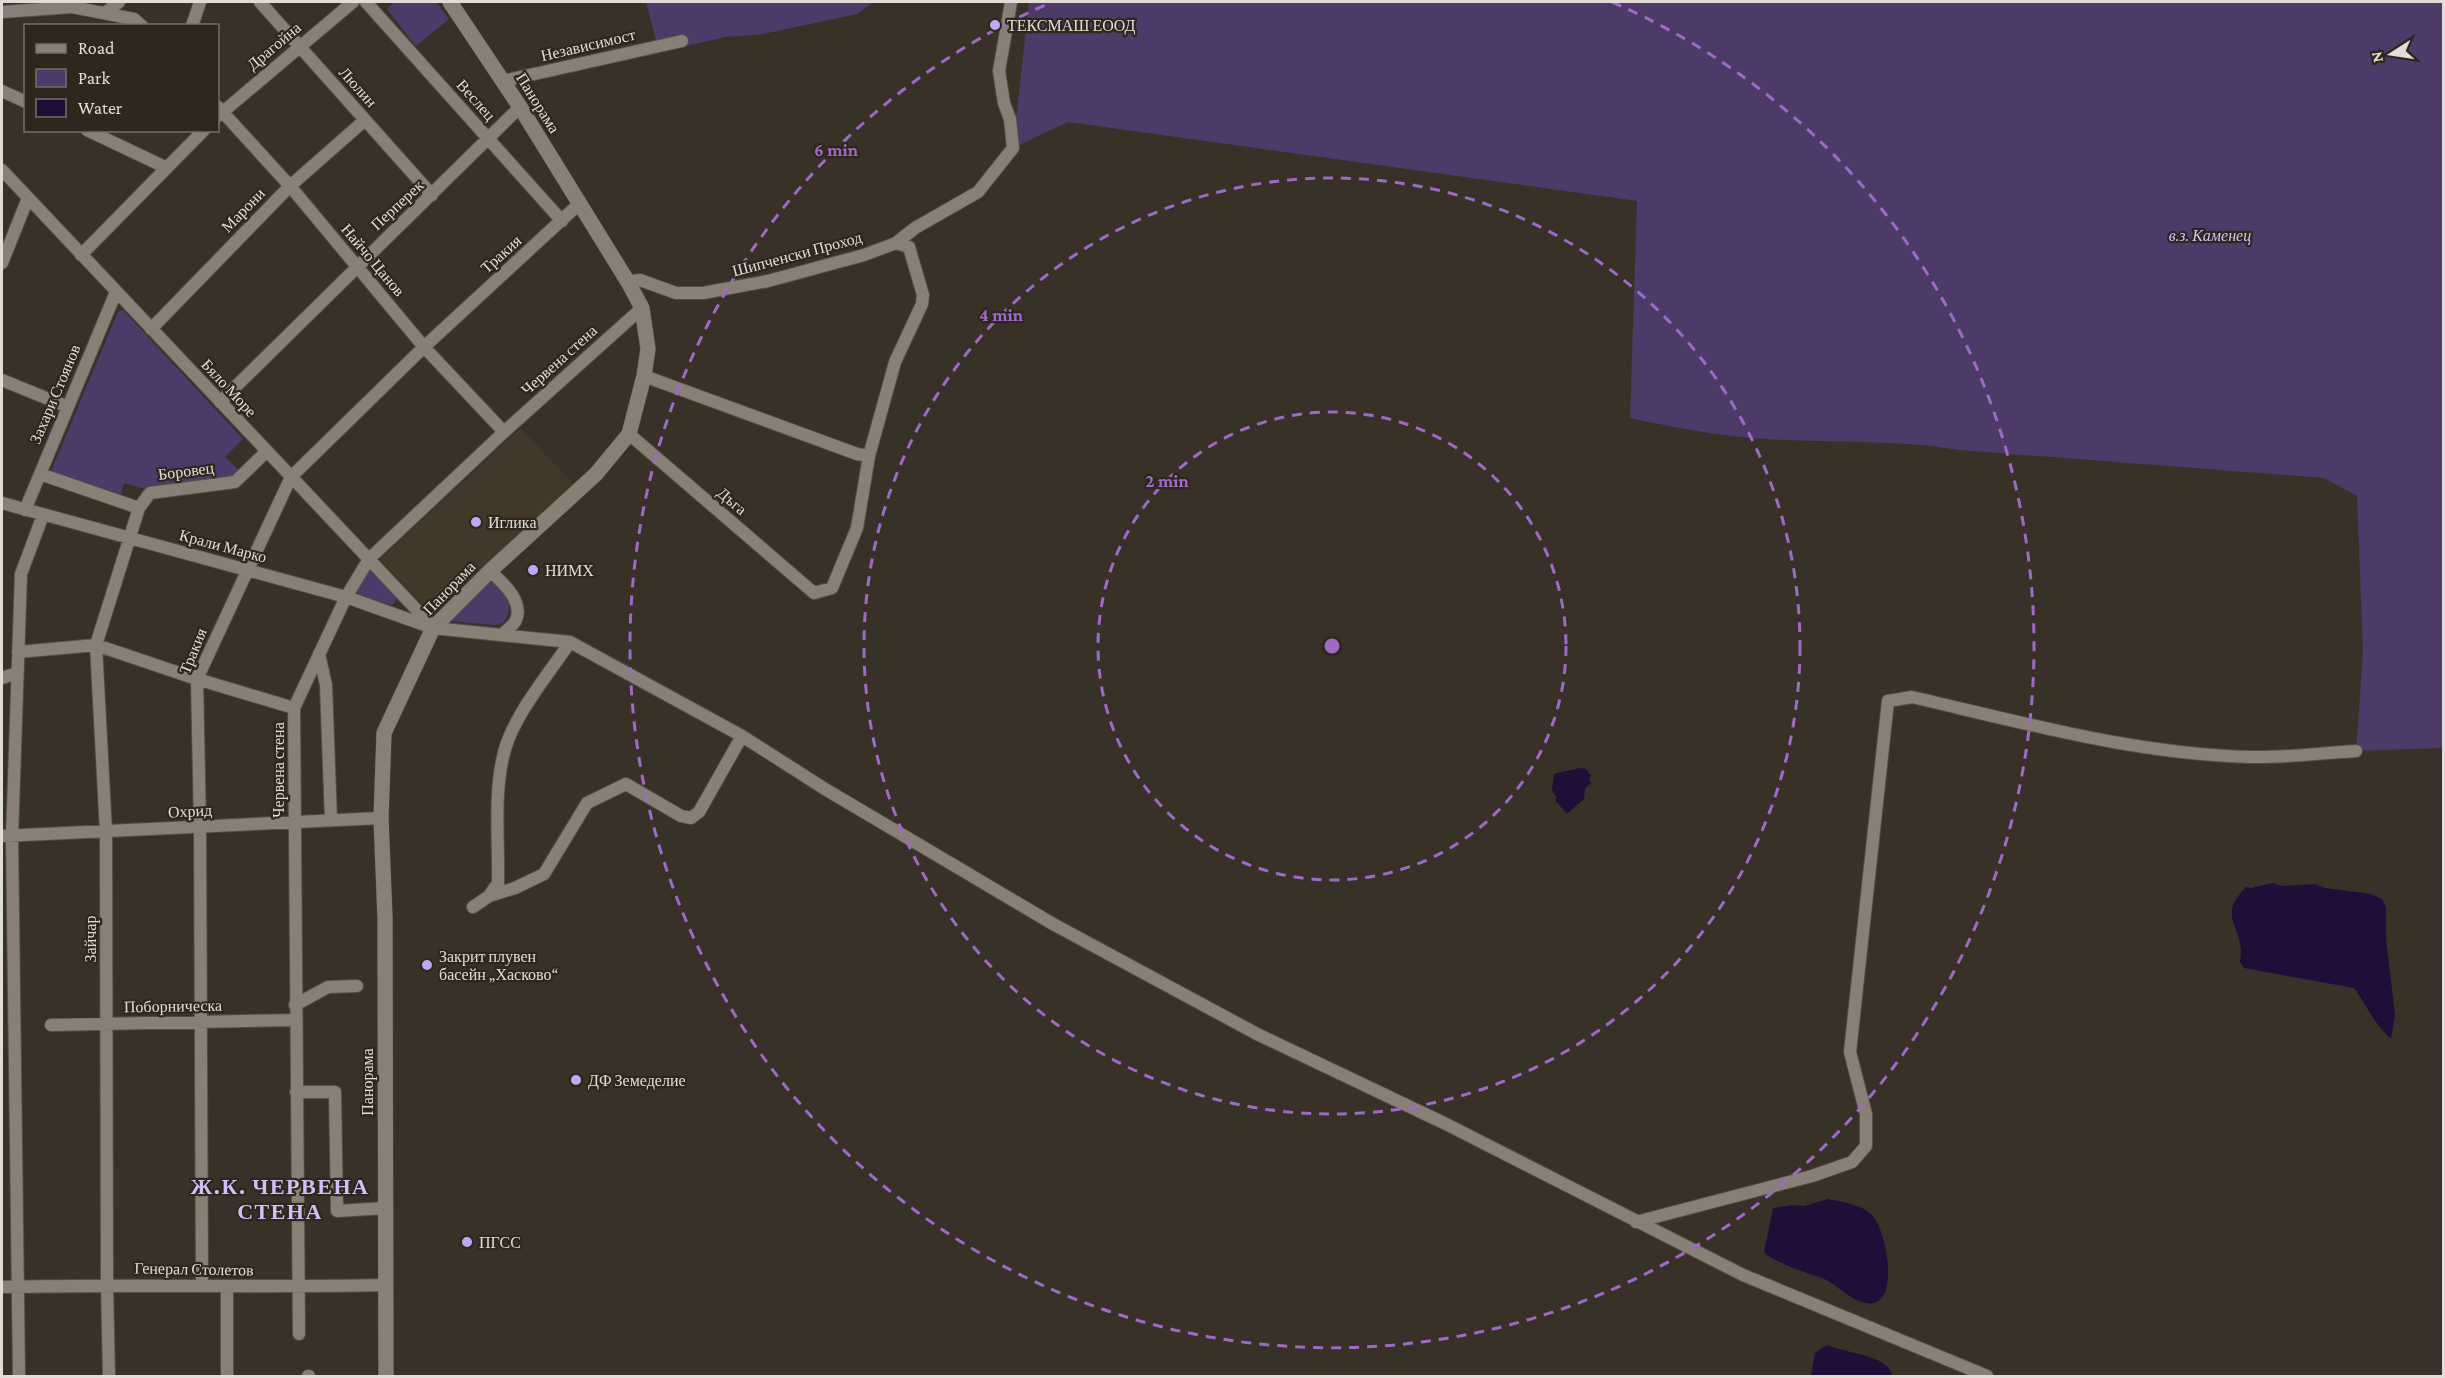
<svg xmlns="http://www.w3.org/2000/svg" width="2445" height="1378" viewBox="0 0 2445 1378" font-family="'Crimson Pro',serif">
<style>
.built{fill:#423829}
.green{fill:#4c3b68}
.water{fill:#200e38}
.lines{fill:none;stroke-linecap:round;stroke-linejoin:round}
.minor-casing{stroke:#545047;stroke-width:14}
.tertiary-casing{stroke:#545047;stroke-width:16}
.minor{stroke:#888076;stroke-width:12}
.tertiary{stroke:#888076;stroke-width:15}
.ring{fill:none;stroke:#9e6ac7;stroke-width:3;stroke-dasharray:10 8}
.poi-dot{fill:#c2a8f3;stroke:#2d271e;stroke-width:2}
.labels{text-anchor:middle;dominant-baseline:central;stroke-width:4.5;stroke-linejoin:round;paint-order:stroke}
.poi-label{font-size:16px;fill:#e0dcd6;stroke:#2d271e;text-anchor:start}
.street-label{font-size:16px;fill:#e0dcd6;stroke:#2d271e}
.park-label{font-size:16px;font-style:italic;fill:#d5c1fe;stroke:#2d271e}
.district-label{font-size:22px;font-weight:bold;letter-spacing:1.5px;fill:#d2bff8;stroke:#2d271e}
.centre{fill:#9e6ac7;stroke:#2d271e;stroke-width:3}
.ring-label{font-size:18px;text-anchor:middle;font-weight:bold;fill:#9e6ac7;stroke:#2d271e;stroke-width:4.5;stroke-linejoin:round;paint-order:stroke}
</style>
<rect width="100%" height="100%" fill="#373127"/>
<path class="built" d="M521 428 573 484 432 614 380 559Z"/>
<path class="green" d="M394 2H436L449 19 416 46 387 9Z
M646 2H874L857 14 763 34 726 37 659 52Z
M1029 2H2443V748L2356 751 2363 652 2357 496 2324 478 1959 450C1895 439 1831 443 1766 439 1720 436 1676 428 1630 418L1637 201 1068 122 1013 148Z
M123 310 243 439 225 457 242 473 234 480 141 488 124 483 120 497 51 471 118 312Z
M369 570 397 597 394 604 390 605 355 596 354 591Z
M488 582C510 583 515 608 503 623L494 625 452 621 450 619Z"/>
<path class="water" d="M1579 768 1586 769 1591 776 1589 780 1592 783 1585 788 1584 799 1567 814 1555 800 1557 798 1552 790 1554 774Z
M2273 883 2282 886 2315 884 2325 888 2371 894 2382 899 2386 907V938L2395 1015 2391 1039C2373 1023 2368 1007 2354 988L2244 968 2240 962C2247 927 2214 919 2246 887L2251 888Z
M1828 1199C1841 1202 1860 1204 1871 1214 1887 1228 1902 1310 1866 1303 1849 1300 1837 1284 1822 1278 1809 1274 1771 1261 1764 1252L1773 1208 1793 1205 1804 1206Z
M1827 1345C1847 1354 1887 1354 1893 1376H1811L1815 1353Z"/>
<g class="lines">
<defs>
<path id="minor" d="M260 2 432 195
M366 2 562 221
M2 12 72 7 134 19 142 26
M105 13 119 2
M192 26 200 2
M503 81 682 41
M2 91 26 102
M218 107 290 186 424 347 504 432
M218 116 353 2
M87 130 167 168
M2 170 431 625
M81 255 204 130
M2 263 28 198
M628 282 640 280 676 293H703L768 281 864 255 896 243 915 228 978 192 1013 148 1010 119 1004 103 999 71 1011 2
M151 329 290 186 365 120
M644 376 857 454 869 456
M2 380 68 407
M220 402 520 107
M629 434 814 593 832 588 857 528 869 456 895 362 922 304 923 295 909 247 896 243
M40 474 139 508 150 493 235 482 267 451
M2 503 346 597 433 628 570 642 742 736 825 789 1053 924 1257 1034 1446 1124 1743 1275 1987 1376
M25 510 116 292
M490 571C502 582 524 601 516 620 514 625 507 630 503 634
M18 652 96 645 197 679 294 708
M319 654 326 685 331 820
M2 678 17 673
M2 836 381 818
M489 896 498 883C499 839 493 791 505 749 516 712 549 674 570 642
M473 907 489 896 515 888 544 874 587 803 626 784 681 816 691 818 699 812 742 736
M295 1005 328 987 357 986
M51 1025 295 1020
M296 1092H335L337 1211 386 1208
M1636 1222 1812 1176 1852 1162 1866 1146V1114L1850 1052 1888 701 1912 697C2024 723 2135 754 2250 757 2285 758 2321 753 2356 751
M202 1286 200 826 197 679 291 477 424 347 579 204
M2 1287C130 1284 258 1288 386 1285
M227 1287V1376
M299 1334 294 708 346 597 369 559 504 432 642 308
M19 1376 12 837 21 574 43 515
M109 1376 107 1284 106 832 96 645 139 508
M308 1376H309"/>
<path id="tertiary" d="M386 1376 385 918 381 818 384 733 433 628 490 571 596 474 629 434 644 376 648 349 642 308 628 282 520 107 450 2"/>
</defs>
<use href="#minor" class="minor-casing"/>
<use href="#tertiary" class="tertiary-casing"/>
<use href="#minor" class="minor"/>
<use href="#tertiary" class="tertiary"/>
</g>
<g class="ring">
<circle cx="1332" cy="646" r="234"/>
<circle cx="1332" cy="646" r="468"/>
<path d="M1612 2A702 702 0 1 1 1052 2"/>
</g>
<g class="poi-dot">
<circle cx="995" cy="25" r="6"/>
<circle cx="476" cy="522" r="6"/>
<circle cx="533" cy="570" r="6"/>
<circle cx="427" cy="965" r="6"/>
<circle cx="576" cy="1080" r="6"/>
<circle cx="467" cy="1242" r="6"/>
</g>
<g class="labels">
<g class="poi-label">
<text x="1007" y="25">ТЕКСМАШ ЕООД</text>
<text x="488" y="522">Иглика</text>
<text x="545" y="570">НИМХ</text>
<text x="439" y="956">Закрит плувен<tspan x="439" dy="18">басейн „Хасково“</tspan></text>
<text x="588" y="1080">ДФ Земеделие</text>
<text x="479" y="1242">ПГСС</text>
</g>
<g class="street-label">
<text transform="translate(588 45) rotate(-13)">Независимост</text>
<text transform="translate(274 46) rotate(-40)">Драгойна</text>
<text transform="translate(358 87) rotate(48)">Люлин</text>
<text transform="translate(476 100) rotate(48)">Веслец</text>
<text transform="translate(538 103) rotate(58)">Панорама</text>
<text transform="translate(397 205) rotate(-43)">Перперек</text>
<text transform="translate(243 210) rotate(-46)">Марони</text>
<text transform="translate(501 254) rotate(-42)">Тракия</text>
<text transform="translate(797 254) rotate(-15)">Шипченски Проход</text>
<text transform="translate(373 260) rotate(50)">Найчо Цанов</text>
<text transform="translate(559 360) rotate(-42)">Червена стена</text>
<text transform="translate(229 388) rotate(47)">Бяло Море</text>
<text transform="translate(55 394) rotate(-67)">Захари Стоянов</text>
<text transform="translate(186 471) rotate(-7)">Боровец</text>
<text transform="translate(732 501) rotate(41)">Дъга</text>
<text transform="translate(223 546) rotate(15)">Крали Марко</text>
<text transform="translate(449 588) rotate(-46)">Панорама</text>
<text transform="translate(193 651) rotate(-68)">Тракия</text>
<text transform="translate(278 770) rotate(-90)">Червена стена</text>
<text transform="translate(190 811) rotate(-3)">Охрид</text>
<text transform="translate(90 939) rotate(-90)">Зайчар</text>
<text transform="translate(173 1006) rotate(-1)">Поборническа</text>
<text transform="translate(367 1082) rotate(-90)">Панорама</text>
<text transform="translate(194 1269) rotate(1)">Генерал Столетов</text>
</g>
<g class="park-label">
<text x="2210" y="235">в.з. Каменец</text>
</g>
<g class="district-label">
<text x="280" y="1186">Ж.К. ЧЕРВЕНА<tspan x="280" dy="25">СТЕНА</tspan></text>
</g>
</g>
<circle cx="1332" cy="646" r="9" class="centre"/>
<g class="ring-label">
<text x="836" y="156">6 min</text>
<text x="1001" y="321">4 min</text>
<text x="1167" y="487">2 min</text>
</g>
<rect width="2445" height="1378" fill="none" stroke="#e0dcd6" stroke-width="6"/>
<rect x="24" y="24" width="195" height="108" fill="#2d271e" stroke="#756f68" stroke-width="1.5"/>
<rect x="36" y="44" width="30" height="9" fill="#888076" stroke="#756f68" stroke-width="1.5"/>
<text x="78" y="54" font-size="18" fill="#e0dcd6">Road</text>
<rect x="36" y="69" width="30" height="18" fill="#4c3b68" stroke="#756f68" stroke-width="1.5"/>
<text x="78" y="84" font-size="18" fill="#e0dcd6">Park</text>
<rect x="36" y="99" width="30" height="18" fill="#200e38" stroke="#756f68" stroke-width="1.5"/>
<text x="78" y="114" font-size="18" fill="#e0dcd6">Water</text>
<g transform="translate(2391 54) rotate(258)" stroke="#2d271e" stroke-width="4.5" paint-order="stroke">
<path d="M0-4.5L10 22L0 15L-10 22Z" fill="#e0dcd6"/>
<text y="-9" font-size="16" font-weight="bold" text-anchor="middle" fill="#e0dcd6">N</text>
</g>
</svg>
